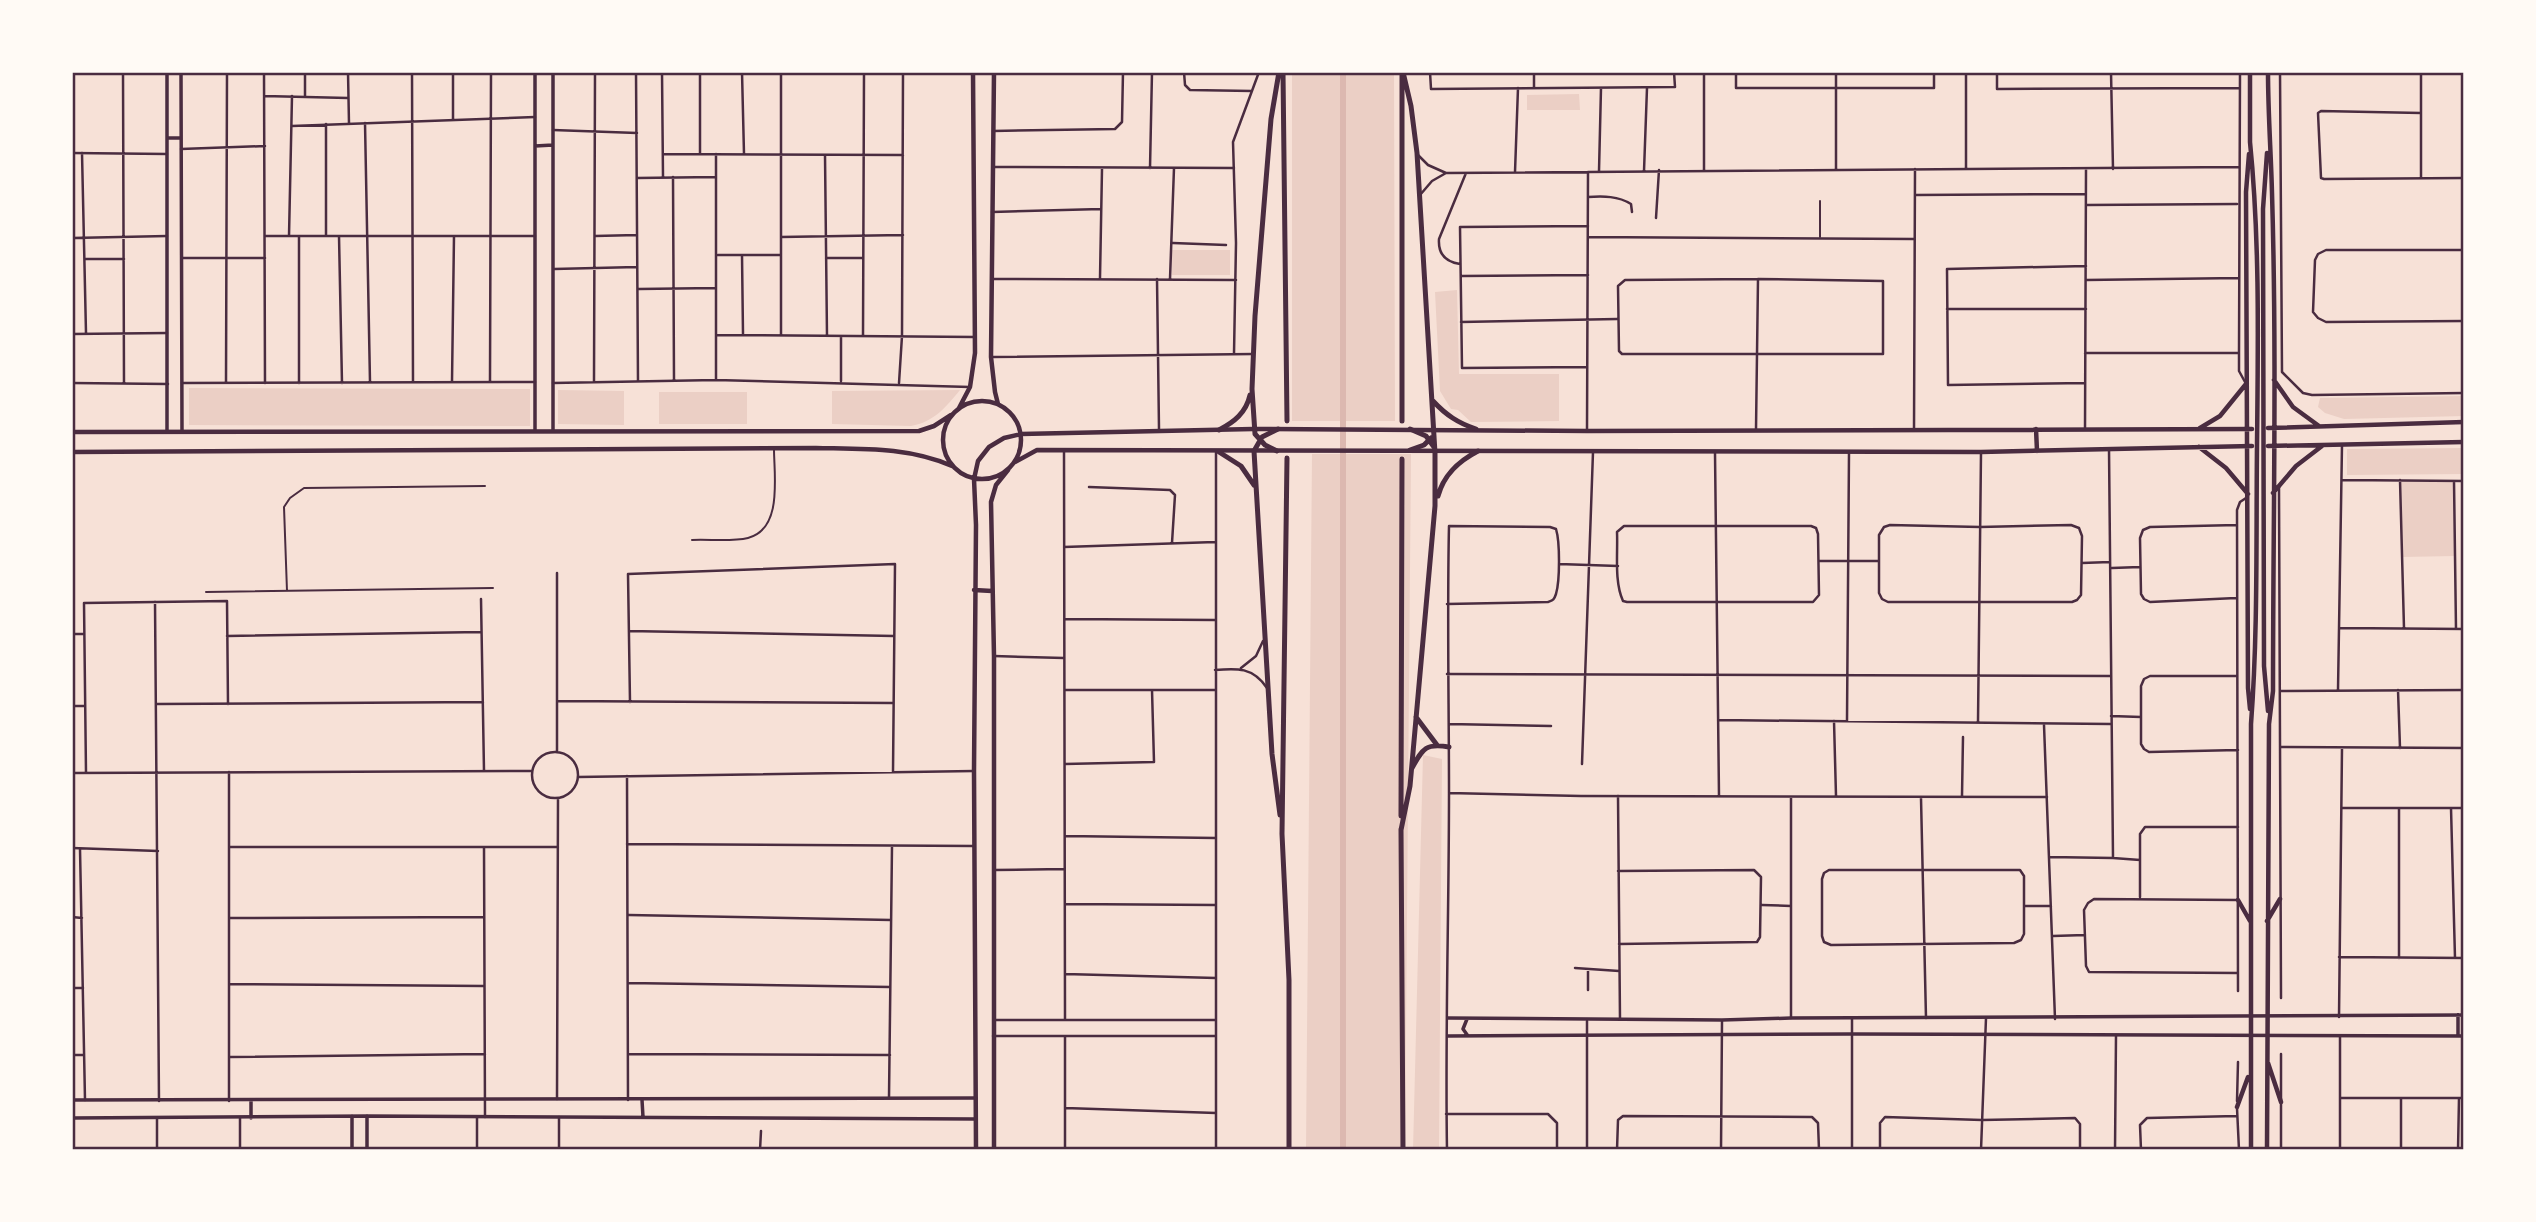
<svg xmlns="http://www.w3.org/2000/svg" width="2536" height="1222" viewBox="0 0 2536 1222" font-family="'Asap Condensed',sans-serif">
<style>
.green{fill:#ebcfc5}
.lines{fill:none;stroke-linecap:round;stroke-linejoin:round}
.canal{stroke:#dcb8b0;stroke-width:6}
.service{stroke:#4a2c40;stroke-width:2}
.minor{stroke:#4a2c40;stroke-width:2.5}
.tertiary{stroke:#4a2c40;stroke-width:3.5}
.primary{stroke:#4a2c40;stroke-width:4.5}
.motorway{stroke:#4a2c40;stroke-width:5}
.neatline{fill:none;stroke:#4a2c40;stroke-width:2.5}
</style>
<rect width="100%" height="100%" fill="#f7e1d7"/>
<path class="green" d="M1292 72H1394L1395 421H1292Z
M1579 94 1580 110H1527V95Z
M1172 250H1230V275H1172Z
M1457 290 1459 374H1559V421L1471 422 1458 410 1451 409 1440 391 1435 292Z
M189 388 530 389V426L189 425Z
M558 390 624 391V425L558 424Z
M960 390C946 407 934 422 911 426L832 424V391Z
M659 392H747V424H659Z
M2464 396V416L2344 419 2325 413 2318 407 2320 398Z
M2464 448V474L2347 475V449Z
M1312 454H1411L1405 1150H1306Z
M2400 480 2454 481 2455 556 2402 557Z
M1423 755 1442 759 1439 1150H1413Z"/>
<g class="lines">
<path class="canal" d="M1343 72V1150"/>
<path class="service" d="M1820 201V237
M692 540C709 539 731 542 748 538 783 529 774 476 774 449
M287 591 284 507 290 498 304 488 485 486
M206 592 493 588"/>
<path class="minor" d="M123 72 124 383
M264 72 265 383
M348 72 349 124
M412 72 413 382
M636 72 638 381
M662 72 663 177
M700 72V154
M742 72 744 154
M1184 72 1185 85 1190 90 1252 91
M1430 72 1431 89 1675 87 1674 72
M1736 72V88H1934V72
M1997 72V89L2239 88
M2111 72 2113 169
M2240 72 2239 353V371L2245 382
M2280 72 2282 372 2303 393 2312 395 2464 393
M1534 88V72
M264 96 348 98
M305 97V72
M2421 113 2321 111 2318 113 2321 178 2324 179 2464 178
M453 120V72
M365 123 370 382
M292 126 535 117
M553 130 637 133
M993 131 1115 129 1122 122 1123 72
M181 149 265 146
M72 153 167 154
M82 153 86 333
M663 154 903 155
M716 154V380
M825 155 827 336
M1418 155 1428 165 1446 173 2239 167
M994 167 1234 168
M1150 168 1152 72
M1836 169V72
M1966 169V72
M1704 170V72
M1599 171 1601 88
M1644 171 1647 88
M1515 172 1518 88
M673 177 674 381
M637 178 716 177
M2421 178V72
M1420 195 1432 181 1446 173
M1915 195 2086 194
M1588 197C1604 196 1618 196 1631 204L1632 212
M2086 205 2237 204
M992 212 1101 209
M1656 218 1659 170
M265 236H535
M289 236 292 96
M326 236V124
M339 236 342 383
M595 236 637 235
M781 237 903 235
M1588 237 1914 239
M72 238 167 236
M1173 243 1226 245
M2464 250H2326L2318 254 2315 260 2313 312 2318 318 2326 322 2464 321
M718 255H781
M742 255 743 334
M182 258H265
M826 258H863
M85 259H124
M1460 264C1446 262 1438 254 1439 239L1466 173
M554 269 637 267
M1462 276 1588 275
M1100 278 1102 169
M992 279 1236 280
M1157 279 1159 429
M1170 279 1174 168
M1758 279 1883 281V354H1622L1619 351 1618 286 1625 280Z
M2086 280 2239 278
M639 289 716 288
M1947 309H2086
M1461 322 1617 319
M72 334 167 333
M716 335 975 337
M781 335V72
M841 336V381
M863 336 864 72
M2085 353H2239
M1234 354 1236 243 1233 142 1259 72
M991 357 1253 354
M1587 367 1462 368 1460 227 1588 226
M452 382 454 236
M490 382 491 72
M594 382 595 72
M72 383 168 384
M182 383 535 382
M226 383 227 72
M299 383V236
M553 383 716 380 970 387
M899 383 902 336 903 72
M2085 383 1948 385 1947 269 2086 266
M1756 429 1758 279
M2085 429 2086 169
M1914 430 1915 169
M1587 431 1588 172
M1064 451 1065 1020
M1216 452V1150
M1715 453 1719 796
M2342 480 2464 481
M2400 480 2404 628
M2454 481 2456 629
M1089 487 1170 490 1175 495 1172 543
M2279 487 2281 998
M1890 525 1980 527 2071 525 2079 528 2082 536 2081 595 2077 600 2072 602H1888L1882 599 1879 593V535L1884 527Z
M1624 526H1811L1816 528 1818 534 1819 595 1813 602H1627L1623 601C1614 581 1618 553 1617 532Z
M1064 547 1215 542
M1819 561H1879
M2082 563 2110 562
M1559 564 1618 566
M2112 568 2140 567
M2236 598 2150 602 2144 599 2141 594 2140 538 2143 530 2150 527 2237 525
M481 599 484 771
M155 602 159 1101
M1065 619 1215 620
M2339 628 2464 629
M629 631 894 636
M72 634H84
M227 636 481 632
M994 656 1064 658
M1241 668 1256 656 1263 641
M1215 670C1237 668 1253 667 1267 688
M1447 674 2111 676
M2237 676H2150L2144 679 2141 686V744L2144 749 2149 752 2238 750
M1065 690H1215
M2338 690 2342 445
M2398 690 2400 748
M2280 691 2464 690
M557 701 893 703
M630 702 628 574 895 564 893 772
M157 704 483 702
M72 706H85
M2111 716 2141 717
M1718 720 2111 724
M1834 721 1836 796
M1847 721 1849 452
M1978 722 1981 453
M1449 724 1551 726
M2044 725 2055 1019
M2280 747 2464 748
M557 751V573
M532 775a23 23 0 1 1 46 0a23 23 0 1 1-46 0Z
M1065 764 1154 762 1152 690
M1582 764 1593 452
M72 773 532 771
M86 773 84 603 227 601 228 704
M627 776 628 1100
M578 777 974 771
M1449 793 1581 796 2047 797
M1618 796 1620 1019
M1962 796 1963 737
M1921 798 1926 1018
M2342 808H2464
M2451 808 2455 958
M1065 836 1216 838
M627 844 974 846
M230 847H558
M484 847 485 1117
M72 848 158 851
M80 849 85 1100
M2049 857 2113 858 2109 449
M2113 858 2140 860
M994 870 1064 869
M1829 870H2020L2024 876V934L2021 940 2014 943 1831 945 1824 942 1822 936V879L1824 873Z
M1618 871 1754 870 1761 877 1760 937 1757 942 1619 944
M2140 897V834L2145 827H2238
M1065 904 1216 905
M1762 905 1791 906
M2024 906H2051
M629 915 891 920
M72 917 82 918
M230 918 484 917
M2053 936 2085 935
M2339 957 2464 958
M2399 958V808
M1575 968 1619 971
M2238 973 2089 972 2086 966 2084 910 2088 903 2094 899 2238 900
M1065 974 1216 978
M628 983 890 987
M230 984 484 986
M72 988H83
M1588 990V969
M2238 991 2237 510 2240 502 2246 498
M2339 1017 2342 748
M1791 1018V797
M1852 1018V1150
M995 1020H1216
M993 1036H1216
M1065 1036V1150
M628 1054 890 1055
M2281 1054V1150
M72 1055H84
M230 1057 485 1054
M889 1098 892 846
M2340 1098H2464
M2401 1098V1150
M557 1099 558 798
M229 1101V772
M2237 1101 2238 1062
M1065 1108 1216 1113
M2237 1108 2239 1150
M1446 1114H1548L1557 1123V1150
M477 1117V1150
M559 1117V1150
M157 1150V1119
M240 1150V1118
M760 1150 761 1131
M1447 1150C1445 1031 1449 912 1449 793 1449 704 1447 615 1449 526L1550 527 1556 529C1560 542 1560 580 1556 594 1554 600 1553 600 1548 602L1447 604
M1587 1150V1021
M1617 1150 1618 1120 1623 1116 1812 1117 1818 1123 1819 1150
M1721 1150 1722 1021
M1880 1150V1123L1885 1117 1982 1120 2075 1118 2080 1124V1150
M1981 1150 1986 1018
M2115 1150 2116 1035
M2141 1150 2140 1125 2147 1118 2237 1116
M2340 1150V1036
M2458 1150 2459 1098"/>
<path class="tertiary" d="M167 72V430
M181 72 182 430
M553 72V431
M167 138H181
M535 146 553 145
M535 431V72
M1448 1018 1722 1020 1791 1018 2464 1015
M1467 1019 1463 1029 1468 1036
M1448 1036 1852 1034 2464 1036
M2458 1036V1015
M72 1100 976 1098
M642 1100 643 1117
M251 1101V1118
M72 1118 367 1116 976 1119
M352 1150V1116
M367 1150V1116"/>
<path class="primary" d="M994 72 991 357 995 392 998 404
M2250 72V142
M2250 142C2260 242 2258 345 2257 446 2256 539 2258 631 2251 724V1150
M2267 153 2263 209 2264 666 2268 711
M2249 154 2246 192 2248 688 2250 709
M2274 380 2293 407 2319 426
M943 440a39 39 0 1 1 78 0a39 39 0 1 1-78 0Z
M959 408 970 387 975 353 973 72
M2200 428 2220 416 2246 384
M2268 428 2464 422
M2036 429 2037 451
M72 432 919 431 934 426 951 415
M2268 446 2464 442
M2199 447 2226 468 2248 494
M72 452 816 448C863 449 908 447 952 466
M1015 462 1037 450 1981 452 2252 446
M2273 493 2296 466 2322 446
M974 590 992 591
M2238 900 2250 921
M2267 921 2280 899
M2268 1063 2281 1102
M2237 1107 2248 1077
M976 1150 974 771 976 525 974 479 978 461 989 447 1004 438 1021 434 1253 429 1587 431 2252 429
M994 1150V656L991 502 996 485 1008 470
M2267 1150 2269 724 2273 691C2273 525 2277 359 2272 193 2271 153 2268 113 2268 72"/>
<path class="motorway" d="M1283 72 1287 421
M1402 74V421
M1433 401C1446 415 1458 423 1476 429
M1278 429 1262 437 1254 451 1272 754 1280 815
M1410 429 1426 436 1434 447
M1219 430C1234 422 1246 413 1250 395
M1410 450 1424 445 1431 438
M1277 451 1265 445 1255 434 1252 389 1255 316 1271 119 1279 72
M1219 452 1241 466 1254 485
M1287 458 1282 834 1289 980V1150
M1438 496C1444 474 1459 461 1478 451
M1416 717 1437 745
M1412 768C1423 748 1426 743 1449 747
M1401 816 1402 459
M1401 829 1403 1150
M1401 830 1410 786 1435 506V453L1417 153 1411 106 1403 72"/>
</g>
<rect width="2536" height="1222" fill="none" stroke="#fffaf5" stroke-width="147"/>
<rect x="74" y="74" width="2388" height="1074" class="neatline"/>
</svg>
